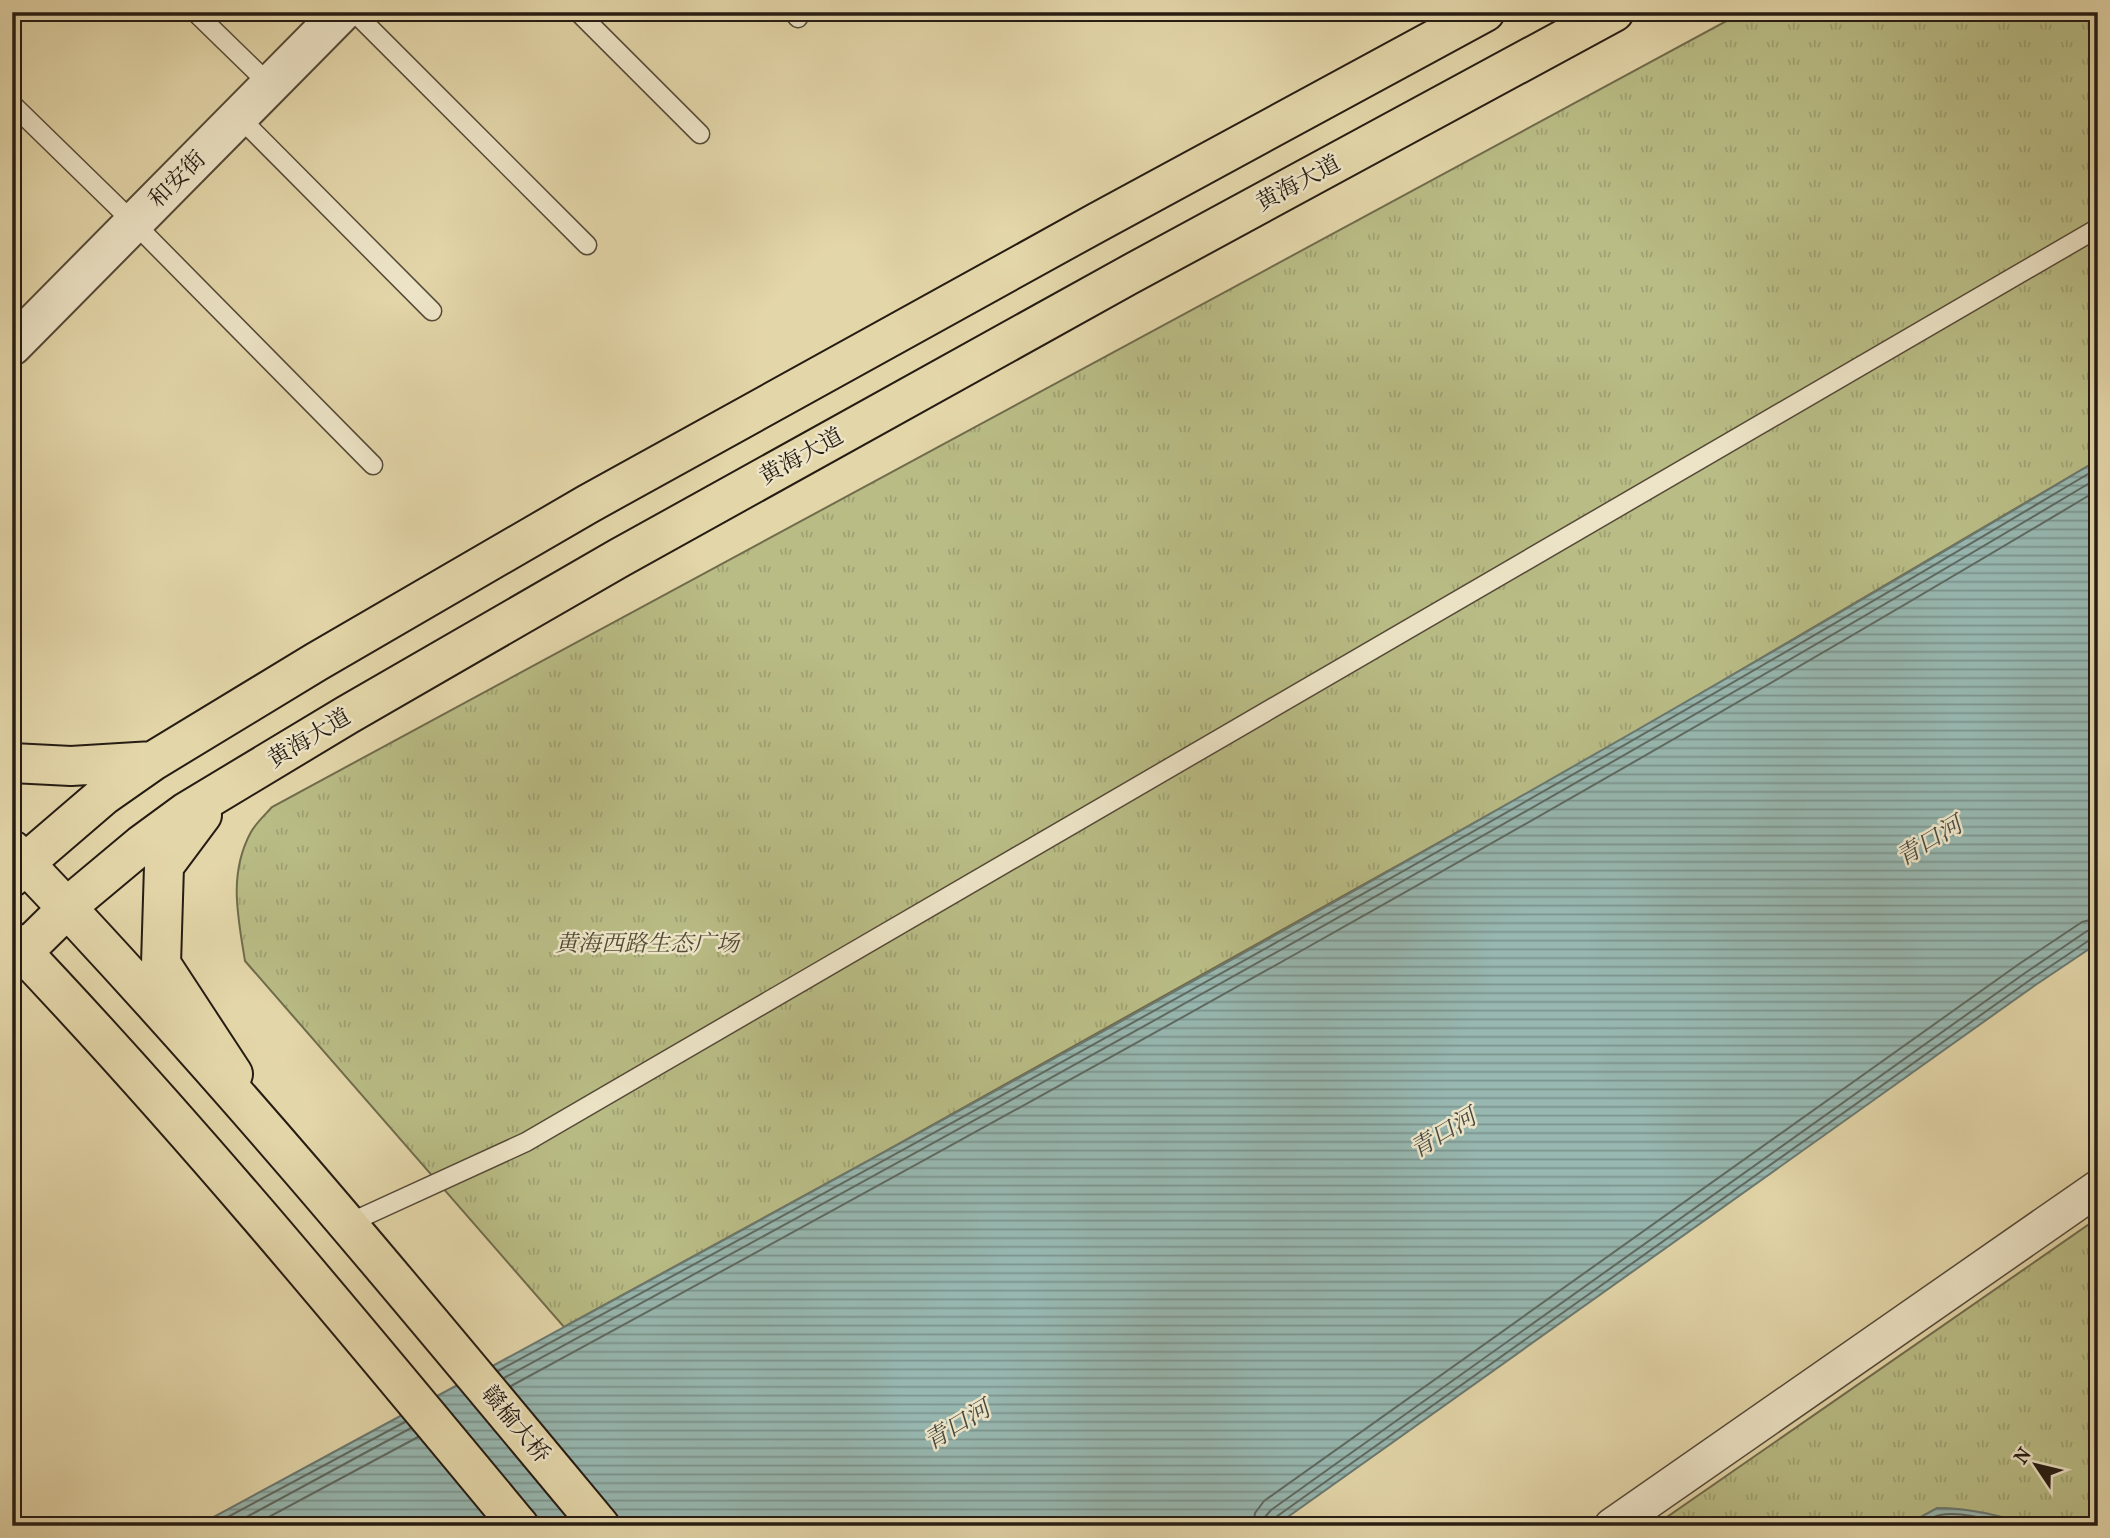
<svg xmlns="http://www.w3.org/2000/svg" width="2110" height="1538" viewBox="0 0 2110 1538" font-family="'IM FELL French Canon','Noto Serif SC',serif">
<style>
.grass{fill:url(#grass-tufts);stroke:#706c4c;stroke-width:2}
.water{fill:url(#water-rules);stroke:#6a7971;stroke-width:2}
.lines{fill:none;stroke-linecap:round;stroke-linejoin:round}
.shore{stroke:#5e6a62;stroke-width:2}
.service-casing{stroke:#554a38;stroke-width:21}
.minor-casing{stroke:#554a38;stroke-width:38}
.tertiary-casing{stroke:#554a38;stroke-width:42}
.primary-casing{stroke:#261c13;stroke-width:42}
.trunk-casing{stroke:#261c13;stroke-width:42}
.service{stroke:#ede4c7;stroke-width:18}
.minor{stroke:#ede4c7;stroke-width:35}
.tertiary{stroke:#ede4c7;stroke-width:38}
.primary{stroke:#e3d6a9;stroke-width:38}
.trunk{stroke:#e3d6a9;stroke-width:38}
.labels{text-anchor:middle;dominant-baseline:central;stroke-width:5;stroke-linejoin:round;paint-order:stroke}
.street-label{font-size:23px;fill:#261c13;stroke:#ede4c7}
.park-label{font-size:23px;font-style:italic;fill:#524c35;stroke:#ede4c7}
.water-label{font-size:24px;font-style:italic;fill:#484a42;stroke:#ede4c7}
</style>
<defs>
<pattern id="grass-tufts" width="24" height="20" patternUnits="userSpaceOnUse" patternTransform="scale(1.75)"><rect width="24" height="20" fill="#b9bc85"/><path d="M3 7l-1-3M5 7V3M7 7l1-3M15 17l-1-3M17 17v-4M19 17l1-3" fill="none" stroke="#9fa172"/></pattern>
<pattern id="water-rules" width="6" height="5" patternUnits="userSpaceOnUse" patternTransform="scale(1.75)"><rect width="6" height="5" fill="#97b7b0"/><path d="M0 2.5h6" fill="none" stroke="#7b948e"/></pattern>
</defs>
<rect width="100%" height="100%" fill="#e3d6a9"/>
<filter id="stains"><feTurbulence type="fractalNoise" baseFrequency=".00286" numOctaves="4"/><feColorMatrix values="0 0 0 0 .2 0 0 0 0 .09 0 0 0 0 .02 0 0 0 .5 -.17"/></filter>
<radialGradient id="worn" r=".72"><stop offset=".6" stop-color="#630" stop-opacity="0"/><stop offset="1" stop-color="#630" stop-opacity=".3"/></radialGradient>
<path class="grass" d="M1743 12H2098V460L1603 751 882 1153 564 1327 245 961C238 917 228 874 251 832 256 823 265 815 272 807Z
M2098 1218V1526H1654Z"/>
<path class="water" d="M2098 460V943L2034 986 1275 1526H197C836 1181 1474 833 2098 460Z
M1937 1508C1971 1508 2001 1516 2033 1526H1910L1915 1520Z"/>
<g class="lines">
<path class="shore" d="M498 1371C1036 1079 1572 782 2098 468
M504 1378C1040 1086 1574 791 2098 478
M511 1386C1045 1096 1577 802 2098 490
M211 1526 405 1422
M230 1526 411 1428
M252 1526 418 1437
M1253 1526 1255 1513 1264 1501 2019 964 2082 922 2098 918
M1263 1526 1265 1517 1271 1510 2025 973 2087 931 2098 929
M1272 1526 1276 1517 2030 980 2091 939 2098 938
M1919 1526C1925 1522 1933 1516 1940 1515 1962 1511 1988 1520 2008 1526"/>
<defs>
<path id="service" d="M195 12 270 85
M354 12 587 245
M578 12 700 134
M793 12 798 18
M12 104 134 223 373 465
M239 117 432 311
M347 1224 526 1142 2098 228"/>
<path id="minor" d="M1612 1526 2098 1188"/>
<path id="tertiary" d="M12 346 342 12"/>
<path id="primary" d="M12 763 71 766 153 761
M202 815 164 866 161 964 233 1074
M12 877 39 851 103 796 153 761 316 662 588 504 1098 222 1485 12
M23 952 80 896 141 845 186 812 347 715 619 558 1127 276 1614 12"/>
<path id="trunk" d="M12 850C219 1066 409 1296 600 1526
M12 941C190 1128 354 1327 519 1526"/>
</defs>
<use href="#service" class="service-casing"/>
<use href="#minor" class="minor-casing"/>
<use href="#tertiary" class="tertiary-casing"/>
<use href="#primary" class="primary-casing"/>
<use href="#trunk" class="trunk-casing"/>
<use href="#service" class="service"/>
<use href="#minor" class="minor"/>
<use href="#tertiary" class="tertiary"/>
<use href="#primary" class="primary"/>
<use href="#trunk" class="trunk"/>
</g>
<g class="labels">
<g class="street-label">
<text transform="translate(177 179) rotate(-45)">和安街</text>
<text transform="translate(1298 183) rotate(-28)">黄海大道</text>
<text transform="translate(801 456) rotate(-29)">黄海大道</text>
<text transform="translate(309 738) rotate(-31)">黄海大道</text>
<text transform="translate(516 1424) rotate(50)">赣榆大桥</text>
</g>
<g class="park-label">
<text x="647" y="943">黄海西路生态广场</text>
</g>
<g class="water-label">
<text transform="translate(1929 841) rotate(-31)">青口河</text>
<text transform="translate(1443 1133) rotate(-31)">青口河</text>
<text transform="translate(957 1425) rotate(-31)">青口河</text>
</g>
</g>
<rect width="2110" height="1538" fill="none" stroke="#e3d6a9" stroke-width="42"/>
<rect x="14" y="14" width="2082" height="1510" fill="none" stroke="#261c13" stroke-width="3.5"/>
<rect x="21" y="21" width="2068" height="1496" fill="none" stroke="#261c13" stroke-width="2"/>
<g transform="translate(2036 1465) rotate(305)" stroke="#ede4c7" stroke-width="5" paint-order="stroke">
<path d="M0-5L12 26L0 18L-12 26Z" fill="#261c13"/>
<text y="-10" font-size="19" font-weight="bold" text-anchor="middle" fill="#261c13">N</text>
</g>
<rect width="100%" height="100%" filter="url(#stains)"/>
<rect width="100%" height="100%" fill="url(#worn)"/>
</svg>
